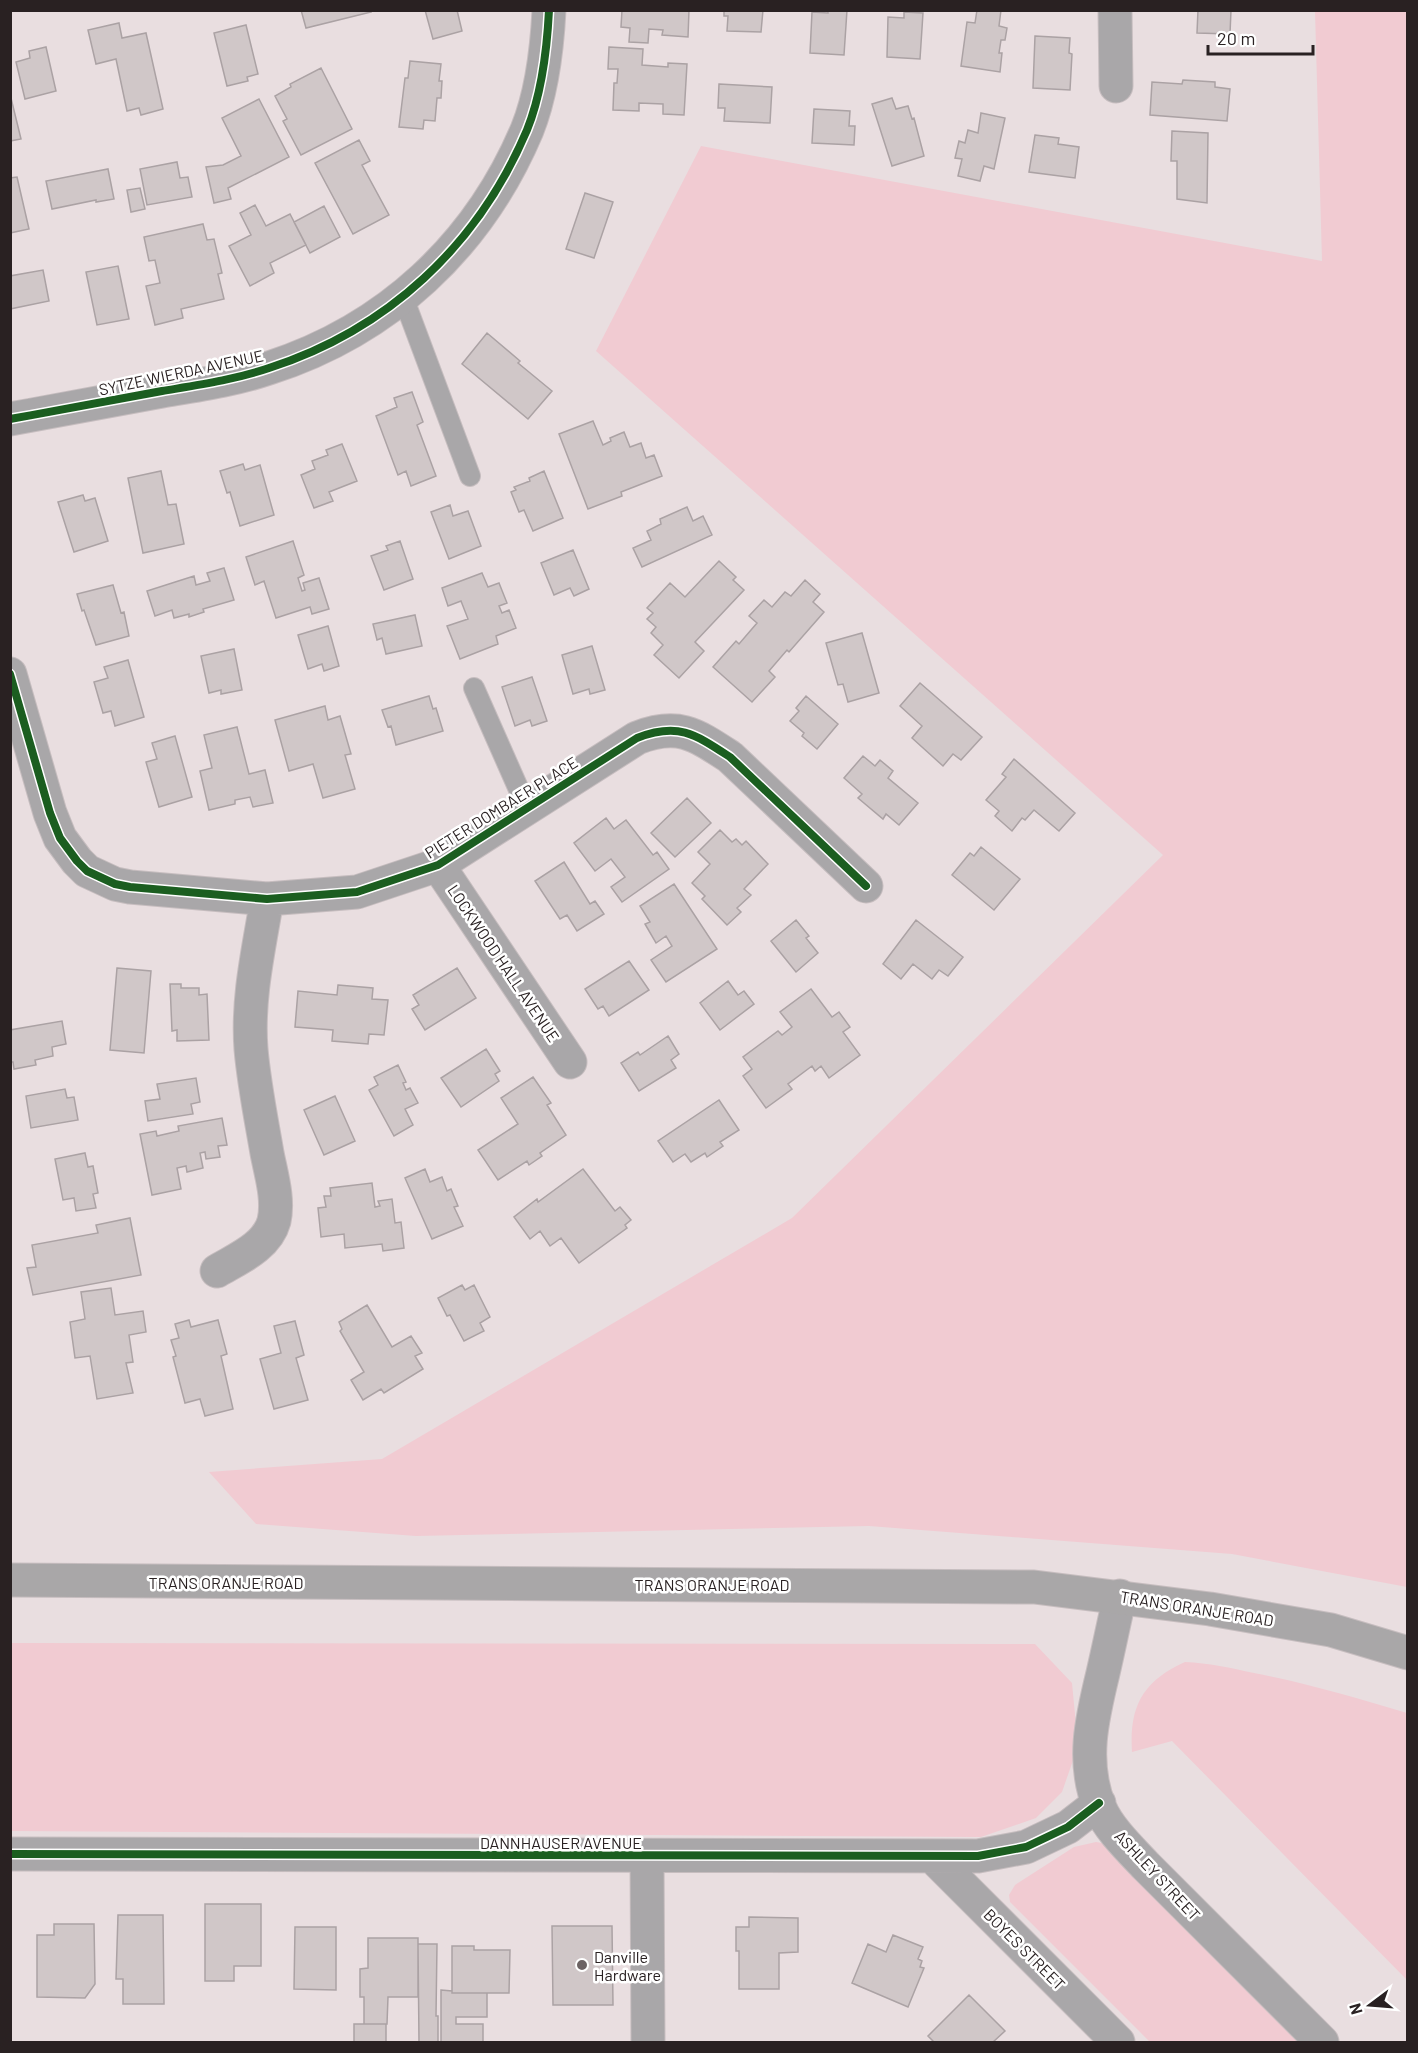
<svg xmlns="http://www.w3.org/2000/svg" width="1418" height="2053" viewBox="0 0 1418 2053" font-family="Barlow,sans-serif">
<style>
.green{fill:#f1cbd2}
.building{fill:#d0c7c8;stroke:#aba2a4;stroke-width:1.5}
.lines{fill:none;stroke-linecap:round;stroke-linejoin:round}
.service-casing{stroke:#c6bdbf;stroke-width:22}
.minor-casing{stroke:#c6bdbf;stroke-width:35}
.secondary-casing{stroke:#c6bdbf;stroke-width:35}
.service{stroke:#a9a7a9;stroke-width:20}
.minor{stroke:#a9a7a9;stroke-width:33}
.secondary{stroke:#a9a7a8;stroke-width:33}
.cycleway-casing{stroke:#fff;stroke-width:11}
.cycleway{stroke:#1b5e20;stroke-width:8}
.poi-dot{fill:#6c6364;stroke:#fff;stroke-width:2}
.labels{text-anchor:middle;dominant-baseline:central;stroke-width:5;stroke-linejoin:round;paint-order:stroke}
.street-label{font-size:16px;fill:#292122;stroke:#fff}
.poi-label{font-size:16px;fill:#292122;stroke:#fff;text-anchor:start}
</style>
<rect width="100%" height="100%" fill="#e9dee0"/>
<path class="green" d="M1315 11H1407V1587L1232 1554 869 1526 416 1536 256 1524 209 1472 382 1459 792 1218 1163 855 596 351 701 146 1322 261Z
M11 1643 1035 1644 1072 1683 1078 1746 1062 1792 1036 1818 981 1837 11 1831Z
M1185 1662C1208 1663 1231 1668 1254 1673 1306 1683 1357 1698 1407 1713V1980L1172 1741 1132 1752C1129 1706 1143 1681 1185 1662Z
M1096 1842 1107 1844 1308 2042H1150L1010 1902 1009 1895 1015 1885 1074 1847Z"/>
<path class="building" d="M301 10H370L371 12 306 28Z
M425 10H457L462 31 433 39Z
M622 10H689L688 37 662 35 663 30 649 29 648 43 629 42 630 28 621 27Z
M724 10H763L761 32 727 31 728 16H724Z
M828 10H847L844 55 810 53 812 12 828 13Z
M977 10H1001L999 26 1007 28 1005 40H1001L999 53H1002L1000 72 961 66 967 22 975 23Z
M1198 10H1231L1230 34 1197 33Z
M904 12 923 13 920 59 887 57 888 17 904 18Z
M119 23 122 38 146 33 163 109 141 115 139 108 127 111 116 59 96 64 88 30Z
M246 25 258 74 247 77 248 81 227 86 214 33Z
M1035 36 1070 38 1069 53 1072 54 1070 90 1033 88Z
M46 47 56 91 25 99 16 62 30 58 29 51Z
M609 47 643 49 642 65 668 67V63L687 64 684 115 663 114V104L639 103V111L613 110 614 83H617L618 69H608Z
M410 61 441 64 439 81H442L441 98H437L435 121 424 120 423 129 399 127 405 78H408Z
M321 68 352 129 301 155 283 121 287 119 275 96 291 87 290 84Z
M1183 80 1215 82V87L1230 89 1227 121 1150 115 1152 82 1182 84Z
M719 84 772 87 770 123 724 121 725 108H718Z
M10 94 21 139 10 141Z
M892 98 896 109 908 106 912 119 914 118 924 156 892 166 872 104Z
M259 99 289 157 228 188 231 199 214 203 206 167 223 165 241 156 222 118Z
M814 109 850 111 849 126H855L854 145 812 143Z
M981 113 1005 118 994 169 984 166 980 181 958 176 962 159 955 158 959 141 965 143 968 130 978 133Z
M1172 131 1208 133 1207 203 1177 199V161H1171Z
M1035 135 1059 138 1058 144 1079 147 1075 178 1029 172Z
M359 140 370 161 362 165 389 215 353 234 315 163Z
M177 162 180 178 188 177 192 197 147 205 140 169Z
M108 169 114 199 96 202V200L52 209 46 181Z
M17 177 29 229 10 233V178Z
M140 188 145 209 131 212 127 190Z
M585 193 613 202 594 258 566 249Z
M255 205 266 226 290 214 306 245 270 263 274 273 250 286 229 246 251 235 240 213Z
M324 206 340 237 310 253 294 222Z
M203 224 207 240 214 239 222 273 218 274 224 299 181 309 183 318 155 325 146 286 160 283 155 260 149 261 144 237Z
M118 266 129 319 97 325 86 272Z
M43 270 49 301 10 309V276Z
M487 333 520 361 518 363 552 391 528 419 462 364Z
M412 392 423 422 417 425 436 476 411 486 406 471 398 475 376 416 397 407 394 398Z
M593 421 603 445 611 441 610 438 624 432 630 447 641 443 646 458 654 455 662 476 621 492 622 496 588 509 559 434Z
M342 444 357 481 329 492 333 501 314 508 301 475 315 469 312 461 328 455 326 450Z
M243 464 245 470 260 465 274 515 240 526 230 492 227 493 220 471Z
M161 471 168 505 176 504 184 544 143 553 128 478Z
M544 471 563 518 533 531 524 510 519 512 511 492 516 490 514 487 530 481 529 478Z
M83 495 85 501 95 498 108 541 74 552 58 502Z
M450 505 453 516 468 511 481 546 449 559 431 512Z
M687 507 693 521 703 516 712 535 642 567 633 548 651 540 647 531 661 524 660 519Z
M293 541 304 575 298 578 302 591 305 590 303 583 319 578 329 609 312 614 310 607 276 618 264 581 255 585 246 557Z
M400 541 413 579 384 590 371 556 388 550 386 546Z
M573 550 589 589 574 596 570 588 554 595 541 563Z
M719 561 736 577 733 580 744 590 695 642 704 651 679 678 654 655 663 645 651 633 656 627 647 619 653 613 647 608 670 583 685 597Z
M224 568 234 600 203 609 204 612 189 617V614L174 618 172 610 155 616 147 591 194 576 196 585 210 581 207 573Z
M482 573 488 587 499 583 507 603 499 606 502 613 509 610 516 628 496 636 498 644 460 659 447 626 468 619 461 601 448 606 442 588Z
M805 580 820 594 813 602 824 612 789 652 787 650 769 671 775 677 752 702 713 667 736 641 739 644 757 623 749 616 764 600 772 607 785 592 791 596Z
M113 585 121 613 124 612 129 636 96 645 84 610 82 611 77 594Z
M415 615 422 646 386 654 382 638 377 640 373 624Z
M328 626 339 666 324 671 322 664 308 669 298 635Z
M862 633 879 693 848 702 843 684 838 685 826 643Z
M592 646 605 690 590 694 589 689 573 694 562 655Z
M234 649 242 690 221 694V690L209 693 201 656Z
M128 660 144 717 115 726 111 711 103 713 94 682 108 678 104 667Z
M532 677 547 721 532 726 530 720 515 726 502 687Z
M920 683 982 737 961 760 953 754 943 766 912 738 922 726 900 706Z
M429 696 433 709 436 708 443 731 396 745 391 726 388 727 382 710Z
M806 696 838 724 817 749 802 736 804 733 790 721 799 711 796 708Z
M325 706 328 720 340 716 351 754 345 755 355 789 323 798 313 764 289 771 275 720Z
M237 727 249 774 265 770 273 803 253 807 250 797 235 800V804L209 810 200 771 212 768 204 735Z
M175 736 192 797 159 807 146 762 157 759 152 743Z
M863 756 875 766 880 760 893 771 888 778 918 803 899 825 886 814 883 819 858 798 862 794 844 778Z
M1014 759 1075 813 1059 831 1034 810 1025 820 1022 818 1012 831 995 816 999 811 986 800 1006 777 1002 774Z
M687 798 711 823 675 857 651 833Z
M606 818 614 829 626 820 653 855 657 852 669 869 622 902 611 887 625 877 611 859 595 871 574 843Z
M720 830 732 842 736 839 742 845 746 841 768 864 744 889 751 895 737 908 741 912 727 925 702 899 705 896 692 883 710 864 698 852Z
M981 847 1020 879 994 910 952 875 970 853 974 856Z
M564 862 590 904 595 901 604 914 577 931 567 915 560 919 535 881Z
M674 884 717 949 666 982 651 960 672 946 666 936 656 943 645 924 650 922 640 906Z
M796 920 809 936 806 938 818 953 796 972 771 941Z
M916 920 963 957 948 976 939 970 932 979 913 964 901 979 883 964Z
M629 961 649 990 609 1016 603 1006 598 1009 585 989Z
M117 968 151 971 144 1053 110 1050Z
M457 968 476 998 425 1030 412 1009 419 1005 413 995Z
M728 981 738 995 744 991 754 1004 720 1030 700 1003Z
M170 984H181V988H199V995L207 994 209 1040 177 1041V1030L172 1031Z
M338 985 373 988 372 999 388 1000 384 1035 369 1034 368 1044 332 1041 333 1030 295 1027 298 991 337 995Z
M811 989 832 1017 839 1012 850 1027 843 1032 860 1055 829 1078 821 1066 815 1071 812 1066 788 1084 792 1089 766 1108 743 1076 752 1069 743 1057 778 1031 782 1035 792 1027 780 1012Z
M62 1021 66 1044 52 1047 53 1056 35 1060 36 1065 14 1069 13 1062H10V1030Z
M668 1036 679 1054 671 1060 676 1068 639 1091 621 1063 638 1052 640 1055Z
M486 1049 500 1071 495 1074 499 1081 461 1107 441 1078Z
M398 1065 406 1082 403 1083 406 1090 410 1088 418 1103 405 1109 413 1125 394 1136 369 1090 378 1085 374 1077Z
M533 1077 551 1103 547 1105 566 1135 540 1153 542 1156 529 1165 527 1161 498 1180 478 1150 518 1124 501 1098Z
M196 1078 200 1102 191 1104 193 1114 148 1121 145 1101 160 1099 157 1084Z
M65 1089 67 1098 74 1097 78 1120 31 1128 26 1096Z
M335 1096 355 1141 324 1155 304 1110Z
M719 1100 739 1130 720 1142 723 1146 707 1157 705 1153 691 1162 685 1154 673 1162 658 1141Z
M222 1118 227 1145 218 1146 220 1157 206 1159 205 1152 200 1153 203 1168 187 1172 186 1166 177 1168 181 1189 152 1195 140 1134 156 1131 157 1136 179 1131 178 1126Z
M85 1153 88 1167 93 1166 98 1193 93 1194 96 1208 76 1211 74 1198 63 1200 55 1159Z
M425 1169 430 1182 442 1177 447 1191 451 1189 458 1206 454 1207 463 1226 432 1239 405 1178Z
M583 1169 615 1211 620 1207 631 1220 625 1225 627 1228 579 1263 561 1238 550 1246 540 1231 530 1239 514 1217 537 1199 538 1202Z
M372 1183 375 1207 380 1206 378 1201 392 1199 395 1223 401 1222 404 1248 383 1251 382 1244 345 1248 344 1234 321 1237 318 1208 326 1207 324 1196H331L330 1188Z
M130 1218 141 1275 33 1295 27 1268 36 1267 32 1245 98 1233 96 1225Z
M462 1285 465 1290 474 1285 490 1317 480 1323 484 1331 464 1341 450 1315 447 1316 438 1298Z
M111 1288 115 1315 143 1311 146 1332 129 1335 133 1362 126 1363 133 1393 97 1399 90 1356 75 1358 70 1322 85 1319 81 1292Z
M367 1305 392 1347 411 1336 422 1353 415 1356 423 1369 384 1393 381 1389 363 1400 351 1380 364 1372 340 1331 342 1329 339 1322Z
M189 1320 191 1327 218 1320 227 1354 221 1356 233 1409 205 1416 200 1399 185 1403 173 1357 176 1356 171 1340 179 1338 175 1324Z
M295 1321 304 1355 296 1358 308 1400 274 1409 260 1359 281 1353 274 1326Z
M205 1904H261V1966H234V1981H205Z
M118 1915H163L164 2004H123V1979H116Z
M749 1917 798 1918V1952L779 1953V1989H739V1951H736V1927H749Z
M54 1924H94L95 1984 85 1998 37 1997V1935H54Z
M552 1926H612L613 2005H553Z
M295 1927H336V1990L294 1989Z
M893 1935 923 1947 918 1959 922 1961 920 1967 924 1968 908 2007 852 1983 868 1944 886 1952Z
M368 1938H418V1997H388L387 2024H364V1997H360V1969L368 1968Z
M418 1944H437L436 2016H438V2042H419Z
M452 1946H474V1950H510L509 1993H452Z
M441 1990 452 1991V1993H487V2017H456V2024H483V2042H441Z
M969 1995 1005 2031 993 2042H934L928 2036Z
M354 2024H386V2042H354Z"/>
<g class="lines">
<defs>
<path id="service" d="M403 297 470 476
M474 688 527 808"/>
<path id="minor" d="M1115 10 1116 86
M10 419C61 410 112 400 162 391 198 385 234 380 269 368 387 330 478 246 527 130 542 93 547 50 549 10
M10 674 50 813 60 838 77 861 87 871 115 884 130 887 267 899 357 892 438 865 637 738C678 722 695 734 730 757L866 886
M438 865 570 1062
M217 1271C237 1259 267 1247 274 1221 279 1199 271 1174 267 1153 261 1118 254 1084 251 1049 247 998 259 948 267 899
M1120 1596C1114 1622 1109 1647 1103 1673 1092 1718 1081 1763 1100 1808 1108 1828 1131 1850 1146 1866L1322 2042
M10 1854 978 1856 1026 1847 1068 1827 1099 1803
M647 1856 648 2042
M932 1856 1118 2042"/>
<path id="secondary" d="M10 1580 1034 1587 1210 1609 1331 1630 1408 1653"/>
</defs>
<use href="#service" class="service-casing"/>
<use href="#minor" class="minor-casing"/>
<use href="#secondary" class="secondary-casing"/>
<use href="#service" class="service"/>
<use href="#minor" class="minor"/>
<use href="#secondary" class="secondary"/>
<defs>
<path id="cycleway" d="M10 419C61 410 112 400 162 391 198 385 234 380 269 368 387 330 478 246 527 130 542 93 547 50 549 10
M10 674 50 813 60 838 77 861 87 871 115 884 130 887 267 899 357 892 438 865 637 738C678 722 695 734 730 757L866 886
M10 1854 978 1856 1026 1847 1068 1827 1099 1803"/>
</defs>
<use href="#cycleway" class="cycleway-casing"/>
<use href="#cycleway" class="cycleway"/>
</g>
<circle class="poi-dot" cx="582" cy="1965" r="6"/>
<g class="labels">
<g class="street-label">
<text transform="translate(181 372) rotate(-12)">SYTZE WIERDA AVENUE</text>
<text transform="translate(501 807) rotate(-32)">PIETER DOMBAER PLACE</text>
<text transform="translate(504 963) rotate(56)">LOCKWOOD HALL AVENUE</text>
<text x="226" y="1582">TRANS ORANJE ROAD</text>
<text x="712" y="1584">TRANS ORANJE ROAD</text>
<text transform="translate(1197 1608) rotate(9)">TRANS ORANJE ROAD</text>
<text x="561" y="1842">DANNHAUSER AVENUE</text>
<text transform="translate(1158 1875) rotate(47)">ASHLEY STREET</text>
<text transform="translate(1025 1949) rotate(45)">BOYES STREET</text>
</g>
<g class="poi-label">
<text x="594" y="1956">Danville<tspan x="594" dy="18">Hardware</tspan></text>
</g>
</g>
<rect width="1418" height="2053" fill="none" stroke="#292122" stroke-width="24"/>
<g transform="translate(1370 2005) rotate(254)" stroke="#ffffff" stroke-width="4.5" paint-order="stroke">
<path d="M0-4.5L10 22L0 15L-10 22Z" fill="#292122"/>
<text y="-9" font-size="16" font-weight="bold" text-anchor="middle" fill="#292122">N</text>
</g>
<path d="M1208 45v9h105v-9" fill="none" stroke="#292122" stroke-width="3"/>
<text x="1217" y="45" font-size="18" fill="#292122" stroke="#ffffff" stroke-width="4.5" paint-order="stroke">20 m</text>
</svg>
